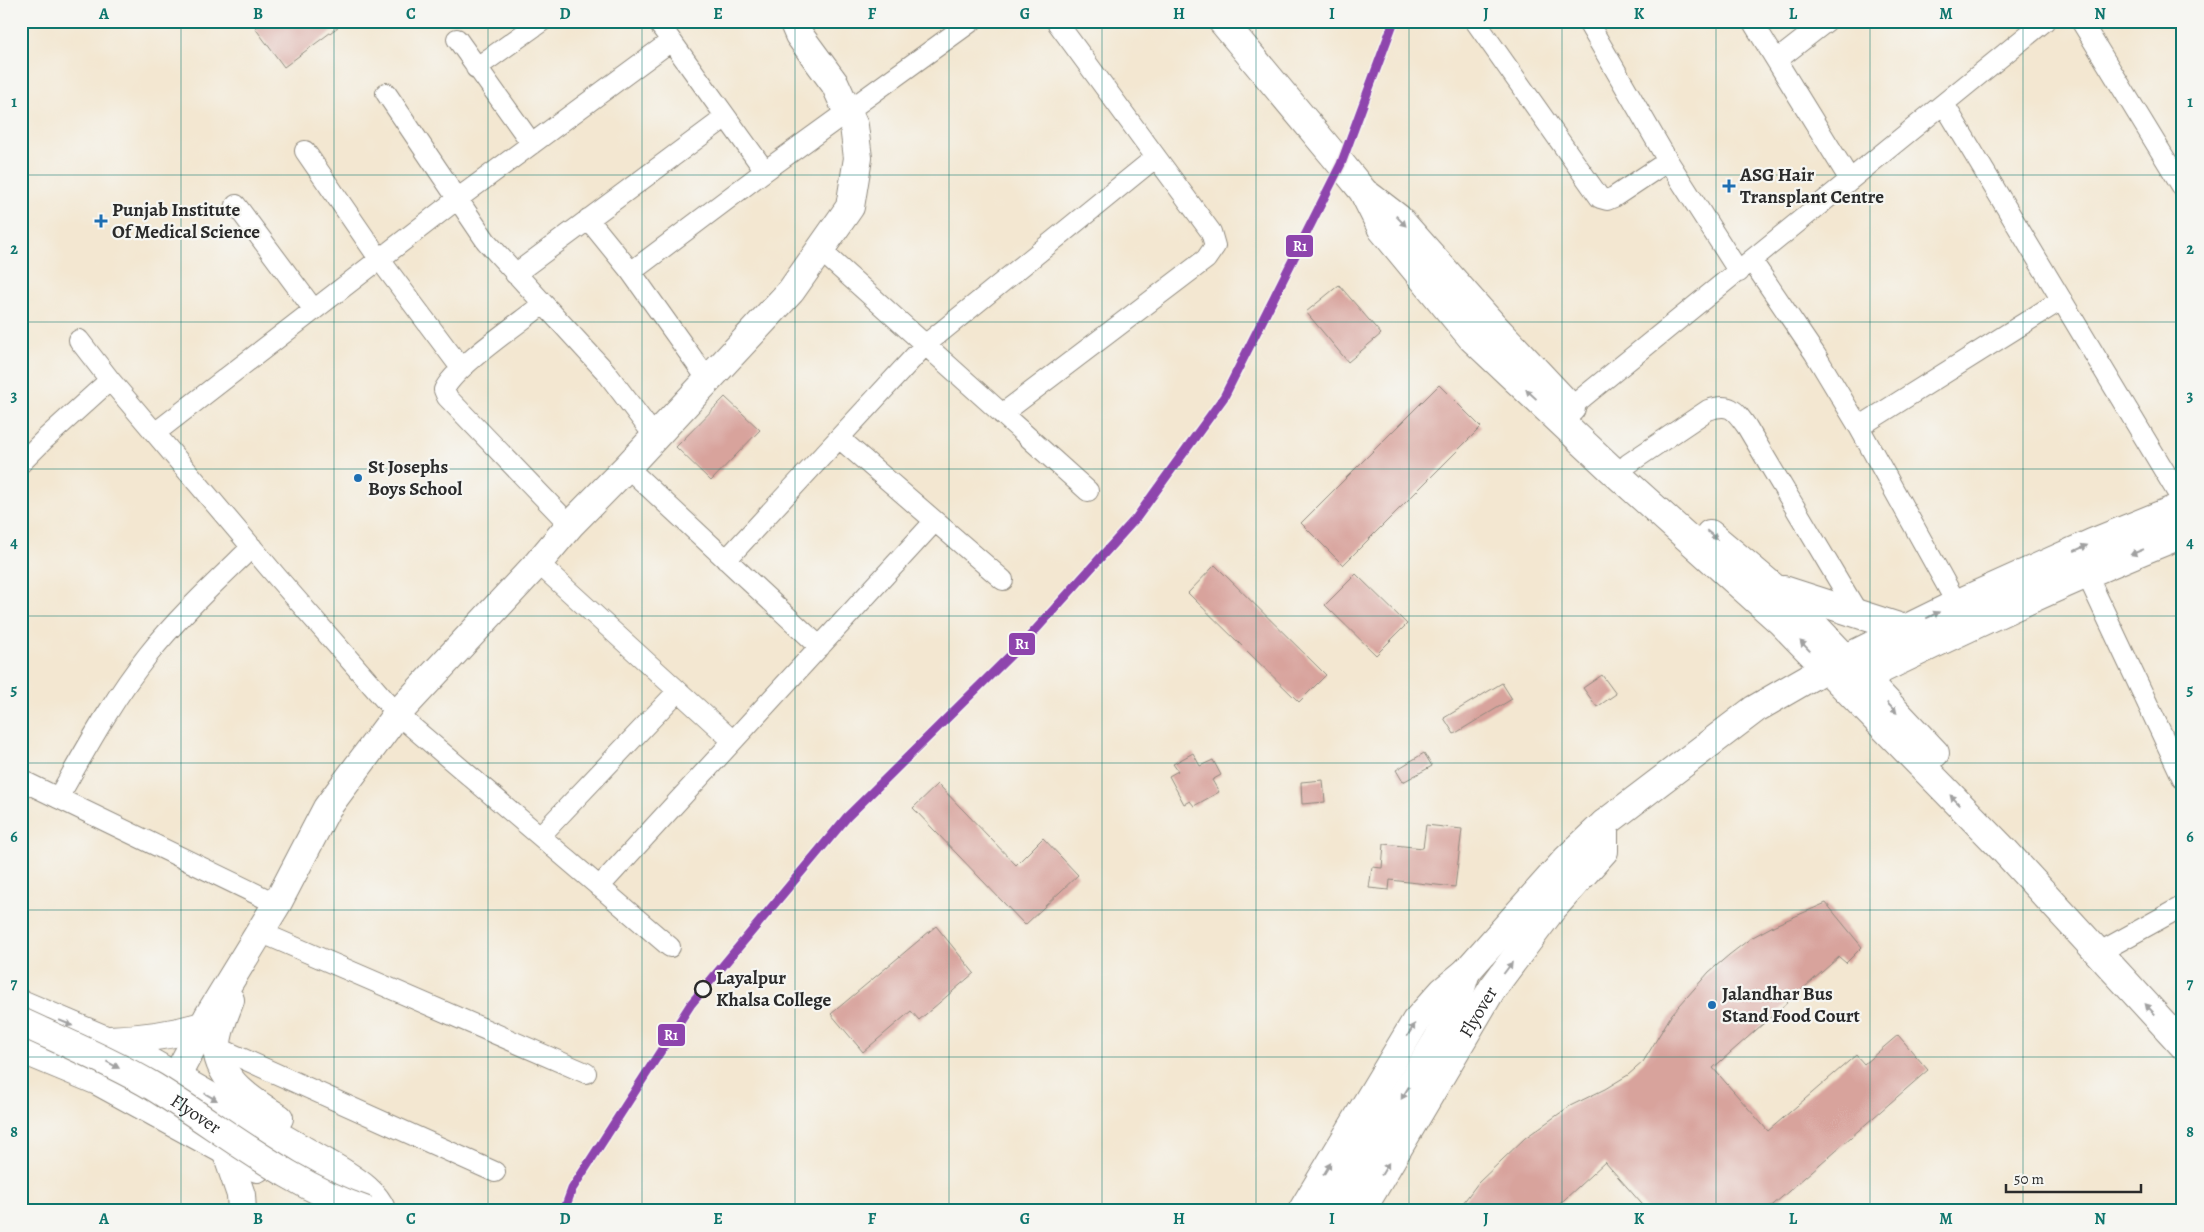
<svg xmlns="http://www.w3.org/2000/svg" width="2204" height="1232" viewBox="0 0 2204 1232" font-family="Alegreya,serif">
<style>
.building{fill:#d8a39c}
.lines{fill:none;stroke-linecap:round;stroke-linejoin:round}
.street-casing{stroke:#8f897e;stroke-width:22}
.secondary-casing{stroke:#8f897e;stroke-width:30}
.street{stroke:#fff;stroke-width:20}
.secondary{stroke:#fff;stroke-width:28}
.secondary-bridge-casing{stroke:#8f897e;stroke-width:30;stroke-linecap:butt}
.secondary-bridge{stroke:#fff;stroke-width:28}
.rail-1-casing{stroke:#f6f6f2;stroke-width:12}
.rail-1{stroke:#8e44ad;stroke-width:9}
.oneway{fill:#a0a0a0}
.grid{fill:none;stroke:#0f766e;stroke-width:1;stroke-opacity:0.55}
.poi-dot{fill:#1f6fb2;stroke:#f6f6f2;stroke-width:2}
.stop-dot{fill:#f6f6f2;stroke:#2b2b2b;stroke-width:2.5}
.labels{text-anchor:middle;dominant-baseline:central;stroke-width:4.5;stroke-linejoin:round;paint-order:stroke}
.poi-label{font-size:19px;font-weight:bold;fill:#2b2b2b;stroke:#f6f6f2;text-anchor:start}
.stop-label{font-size:19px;font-weight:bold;fill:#2b2b2b;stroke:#f6f6f2;text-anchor:start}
.street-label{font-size:19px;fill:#2b2b2b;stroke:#f6f6f2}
.line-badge{stroke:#f6f6f2;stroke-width:2}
.badge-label{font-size:14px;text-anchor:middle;font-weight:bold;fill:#fff}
.neatline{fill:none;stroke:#0f766e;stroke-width:2}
.grid-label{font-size:16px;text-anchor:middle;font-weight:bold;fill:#0f766e}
</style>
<rect width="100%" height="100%" fill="#f6f6f2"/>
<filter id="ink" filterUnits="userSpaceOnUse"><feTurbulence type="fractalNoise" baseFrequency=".02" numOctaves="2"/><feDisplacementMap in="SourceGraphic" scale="10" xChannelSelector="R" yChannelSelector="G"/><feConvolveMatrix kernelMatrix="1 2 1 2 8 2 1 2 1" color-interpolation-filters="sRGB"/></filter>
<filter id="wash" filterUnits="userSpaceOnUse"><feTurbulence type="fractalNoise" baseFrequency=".0096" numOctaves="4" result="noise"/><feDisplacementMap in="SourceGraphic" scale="20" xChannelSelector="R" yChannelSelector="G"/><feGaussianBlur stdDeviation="1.12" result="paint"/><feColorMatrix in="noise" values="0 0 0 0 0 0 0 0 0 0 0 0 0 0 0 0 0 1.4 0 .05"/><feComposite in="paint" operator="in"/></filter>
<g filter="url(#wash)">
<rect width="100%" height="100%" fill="#f3e7d1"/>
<g id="blocks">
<path class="building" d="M265 21H346L284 67 255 28Z
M1339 285 1381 334 1348 362 1306 312Z
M1439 385 1481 427 1343 565 1301 523Z
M725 397 760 430 711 481 676 447Z
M1215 565 1326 675 1299 702 1188 593Z
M1356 574 1407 624 1376 655 1325 605Z
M1602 675 1616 694 1597 707 1583 688Z
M1502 683 1512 699 1454 734 1444 718Z
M1193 753 1200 766 1213 760 1221 775 1212 780 1219 792 1194 806 1190 801 1184 804 1169 776 1178 771 1173 764Z
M1424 753 1432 766 1403 782 1396 770Z
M1323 780 1325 802 1302 804 1301 782Z
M938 784 1016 865 1043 838 1078 875 1025 925 913 808Z
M1426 825 1462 829 1455 887 1390 880 1389 890 1369 888 1372 867 1382 868 1384 844 1423 848Z
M1826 903 1862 947 1846 963 1839 957 1713 1068 1768 1131 1856 1055 1864 1064 1898 1035 1928 1070 1766 1211H1648L1605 1162 1552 1211H1457L1478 1183 1525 1138 1570 1106 1605 1089 1628 1075 1643 1062 1672 1014 1709 972 1729 955 1751 938 1775 925Z
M936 926 974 973 919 1020 911 1011 863 1052 831 1014Z"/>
</g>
</g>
<g filter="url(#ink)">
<use href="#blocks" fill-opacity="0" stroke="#8f897e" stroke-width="1"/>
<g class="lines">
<defs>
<path id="street" d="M657 21 765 171
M1475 21 1600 198 1607 200 1614 197 1668 161
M1587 21 1668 161 1739 272
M1752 21 1850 180
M2081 21 2183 188
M457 39 532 144
M1777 60 1827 21
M476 68 542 21
M386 93 486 241 606 372 655 437
M1944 104 2183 502
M305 151 380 260 461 368
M236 205 314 310
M588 219 631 272 708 380
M820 250 1088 491
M1752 261 1815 354 1859 427 1957 604
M631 272 765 171 972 21
M515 274 726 117
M543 304C521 322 454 367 444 390L447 397 570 525
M79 340 110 380 277 577 397 714 670 947
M1002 414 1206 259 1215 246 1211 232 1056 21
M1560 416 2045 21
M1859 427 2061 300
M155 433 456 200 671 41
M839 438 1003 580
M21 463 45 439 110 380
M1628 464 1708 410C1730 402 1735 410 1747 427L1859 615
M627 467 820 647
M726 560 925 345 1156 157
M538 563 733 741
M2086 573 2183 779
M21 780 277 904
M58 798C86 749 113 699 148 655 179 616 216 582 252 547
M540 836 678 691
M599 887 935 521
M260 932 586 1073
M2098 953 2183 906
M217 1047 495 1172"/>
<g id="secondary">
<path d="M1222 21 1341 164 1363 191 1382 229 1472 338 1610 468 1780 621 2004 850 2183 1045"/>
<path d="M1368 195 1398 218 1492 324 1571 408"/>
<path d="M1710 534 1798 608 1935 753"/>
<path d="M1784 590 1905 629"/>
<path d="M1849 685C1959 631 2069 579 2183 534"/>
<path d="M230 1000C225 1014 216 1033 217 1048 219 1081 254 1103 279 1118"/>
<path d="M21 1004 129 1050 340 1171C357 1182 374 1192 382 1211"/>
<path d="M109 1040C141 1039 172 1035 202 1026"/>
<path d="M21 1049 98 1081 257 1168"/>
<path d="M157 1113 209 1015 277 904 327 808 397 714 538 563 570 525 627 467 791 291 850 207 858 158 854 126 835 84 799 35 793 21"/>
<path d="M226 1151 241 1195 242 1211"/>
<path d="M1302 1211 1416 1021 1443 991 1466 972 1566 860 1604 824 1755 709 1826 668 1952 606 2092 543 2183 506"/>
<path d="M1332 1211 1436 1042 1454 1011 1466 972"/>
<path id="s1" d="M1361 1211 1492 989 1552 909 1604 851V824"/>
</g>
</defs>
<use href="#street" class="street-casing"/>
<use href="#secondary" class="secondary-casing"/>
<use href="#street" class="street"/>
<use href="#secondary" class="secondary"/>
<defs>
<g id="secondary-bridge">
<path id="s2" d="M21 1022C66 1043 112 1062 154 1087 224 1130 289 1185 367 1211"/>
</g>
</defs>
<use href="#secondary-bridge" class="secondary-bridge-casing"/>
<use href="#secondary-bridge" class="secondary-bridge"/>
<defs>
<path id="rail-1" d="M564 1211 572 1189 691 1004 847 817 1030 636 1137 517 1224 397 1341 164 1394 21"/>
</defs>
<use href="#rail-1" class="rail-1-casing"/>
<use href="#rail-1" class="rail-1"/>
</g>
<defs><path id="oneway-solid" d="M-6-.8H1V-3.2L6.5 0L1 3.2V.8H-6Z" transform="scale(1.25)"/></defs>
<g class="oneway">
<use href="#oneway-solid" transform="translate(1401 221) rotate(46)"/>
<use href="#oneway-solid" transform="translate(1531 394) rotate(-137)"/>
<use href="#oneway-solid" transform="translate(1712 535) rotate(40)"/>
<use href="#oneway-solid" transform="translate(2081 548) rotate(-24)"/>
<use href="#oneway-solid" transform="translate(2137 552) rotate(158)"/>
<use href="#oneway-solid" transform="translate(1933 615) rotate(-26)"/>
<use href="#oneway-solid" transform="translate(1805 646) rotate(-134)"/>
<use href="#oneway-solid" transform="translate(1892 708) rotate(47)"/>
<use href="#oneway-solid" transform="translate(1955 800) rotate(-134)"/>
<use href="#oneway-solid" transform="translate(1508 968) rotate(-53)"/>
<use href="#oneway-solid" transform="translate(2150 1009) rotate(-133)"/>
<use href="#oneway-solid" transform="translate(66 1023) rotate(23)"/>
<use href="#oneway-solid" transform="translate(1411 1030) rotate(-59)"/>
<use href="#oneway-solid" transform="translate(113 1065) rotate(28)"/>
<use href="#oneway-solid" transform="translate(1405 1093) rotate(122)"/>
<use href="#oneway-solid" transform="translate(211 1097) rotate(30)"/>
<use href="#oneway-solid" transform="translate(1327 1169) rotate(-59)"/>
<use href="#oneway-solid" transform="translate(1385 1169) rotate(-59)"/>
</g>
</g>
<path class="grid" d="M181 21V1211M334 21V1211M488 21V1211M642 21V1211M795 21V1211M949 21V1211M1102 21V1211M1256 21V1211M1409 21V1211M1562 21V1211M1716 21V1211M1870 21V1211M2023 21V1211M21 175H2183M21 322H2183M21 469H2183M21 616H2183M21 763H2183M21 910H2183M21 1057H2183"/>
<g class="poi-dot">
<path d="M1726.5 178.5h5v5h5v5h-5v5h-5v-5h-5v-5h5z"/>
<path d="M98.5 213.5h5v5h5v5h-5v5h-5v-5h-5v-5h5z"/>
<circle cx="358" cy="478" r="5"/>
<circle cx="1712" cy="1005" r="5"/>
</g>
<circle class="stop-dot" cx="703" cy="989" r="8"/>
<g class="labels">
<g class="poi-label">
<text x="1740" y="175">ASG Hair<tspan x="1740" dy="22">Transplant Centre</tspan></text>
<text x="112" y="210">Punjab Institute<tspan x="112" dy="22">Of Medical Science</tspan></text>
<text x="368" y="467">St Josephs<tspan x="368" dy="22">Boys School</tspan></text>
<text x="1722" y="994">Jalandhar Bus<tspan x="1722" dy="22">Stand Food Court</tspan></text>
</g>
<g class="stop-label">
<text x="716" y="978">Layalpur<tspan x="716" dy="22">Khalsa College</tspan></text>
</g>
<g class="street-label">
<text stroke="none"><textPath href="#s1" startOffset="231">Flyover</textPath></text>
<text stroke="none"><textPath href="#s2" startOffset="198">Flyover</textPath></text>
</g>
</g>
<g class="line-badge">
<rect x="1285" y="234" width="29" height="24" rx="5" fill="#8e44ad"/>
<rect x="1008" y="632" width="28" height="24" rx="5" fill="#8e44ad"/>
<rect x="657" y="1023" width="29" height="24" rx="5" fill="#8e44ad"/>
</g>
<g class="badge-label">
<text x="1300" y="251">R1</text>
<text x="1022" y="649">R1</text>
<text x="671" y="1040">R1</text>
</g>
<rect width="2204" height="1232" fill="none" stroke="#f6f6f2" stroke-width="55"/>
<path d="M2006 1184v8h135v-8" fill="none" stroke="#2b2b2b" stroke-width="2.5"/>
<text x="2014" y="1184" font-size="15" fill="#2b2b2b" stroke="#f6f6f2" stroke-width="4" paint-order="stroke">50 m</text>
<rect x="28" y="28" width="2148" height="1176" class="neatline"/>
<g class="grid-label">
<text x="104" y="19">A</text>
<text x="258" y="19">B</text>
<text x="411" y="19">C</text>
<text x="565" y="19">D</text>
<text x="718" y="19">E</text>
<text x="872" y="19">F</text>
<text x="1025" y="19">G</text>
<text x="1179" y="19">H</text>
<text x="1332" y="19">I</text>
<text x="1486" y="19">J</text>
<text x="1639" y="19">K</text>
<text x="1793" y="19">L</text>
<text x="1946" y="19">M</text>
<text x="2100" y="19">N</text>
<text x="14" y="107">1</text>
<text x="2190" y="107">1</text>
<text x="14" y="254">2</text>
<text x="2190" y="254">2</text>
<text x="14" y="401">3</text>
<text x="2190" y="401">3</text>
<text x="14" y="548">4</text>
<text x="2190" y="548">4</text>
<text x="14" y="695">5</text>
<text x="2190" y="695">5</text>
<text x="14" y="842">6</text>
<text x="2190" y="842">6</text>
<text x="14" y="989">7</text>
<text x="2190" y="989">7</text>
<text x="14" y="1137">8</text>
<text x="2190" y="1137">8</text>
<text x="104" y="1224">A</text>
<text x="258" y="1224">B</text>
<text x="411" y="1224">C</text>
<text x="565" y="1224">D</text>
<text x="718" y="1224">E</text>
<text x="872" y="1224">F</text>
<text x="1025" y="1224">G</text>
<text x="1179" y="1224">H</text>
<text x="1332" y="1224">I</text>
<text x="1486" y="1224">J</text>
<text x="1639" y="1224">K</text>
<text x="1793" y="1224">L</text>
<text x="1946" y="1224">M</text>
<text x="2100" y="1224">N</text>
</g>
</svg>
